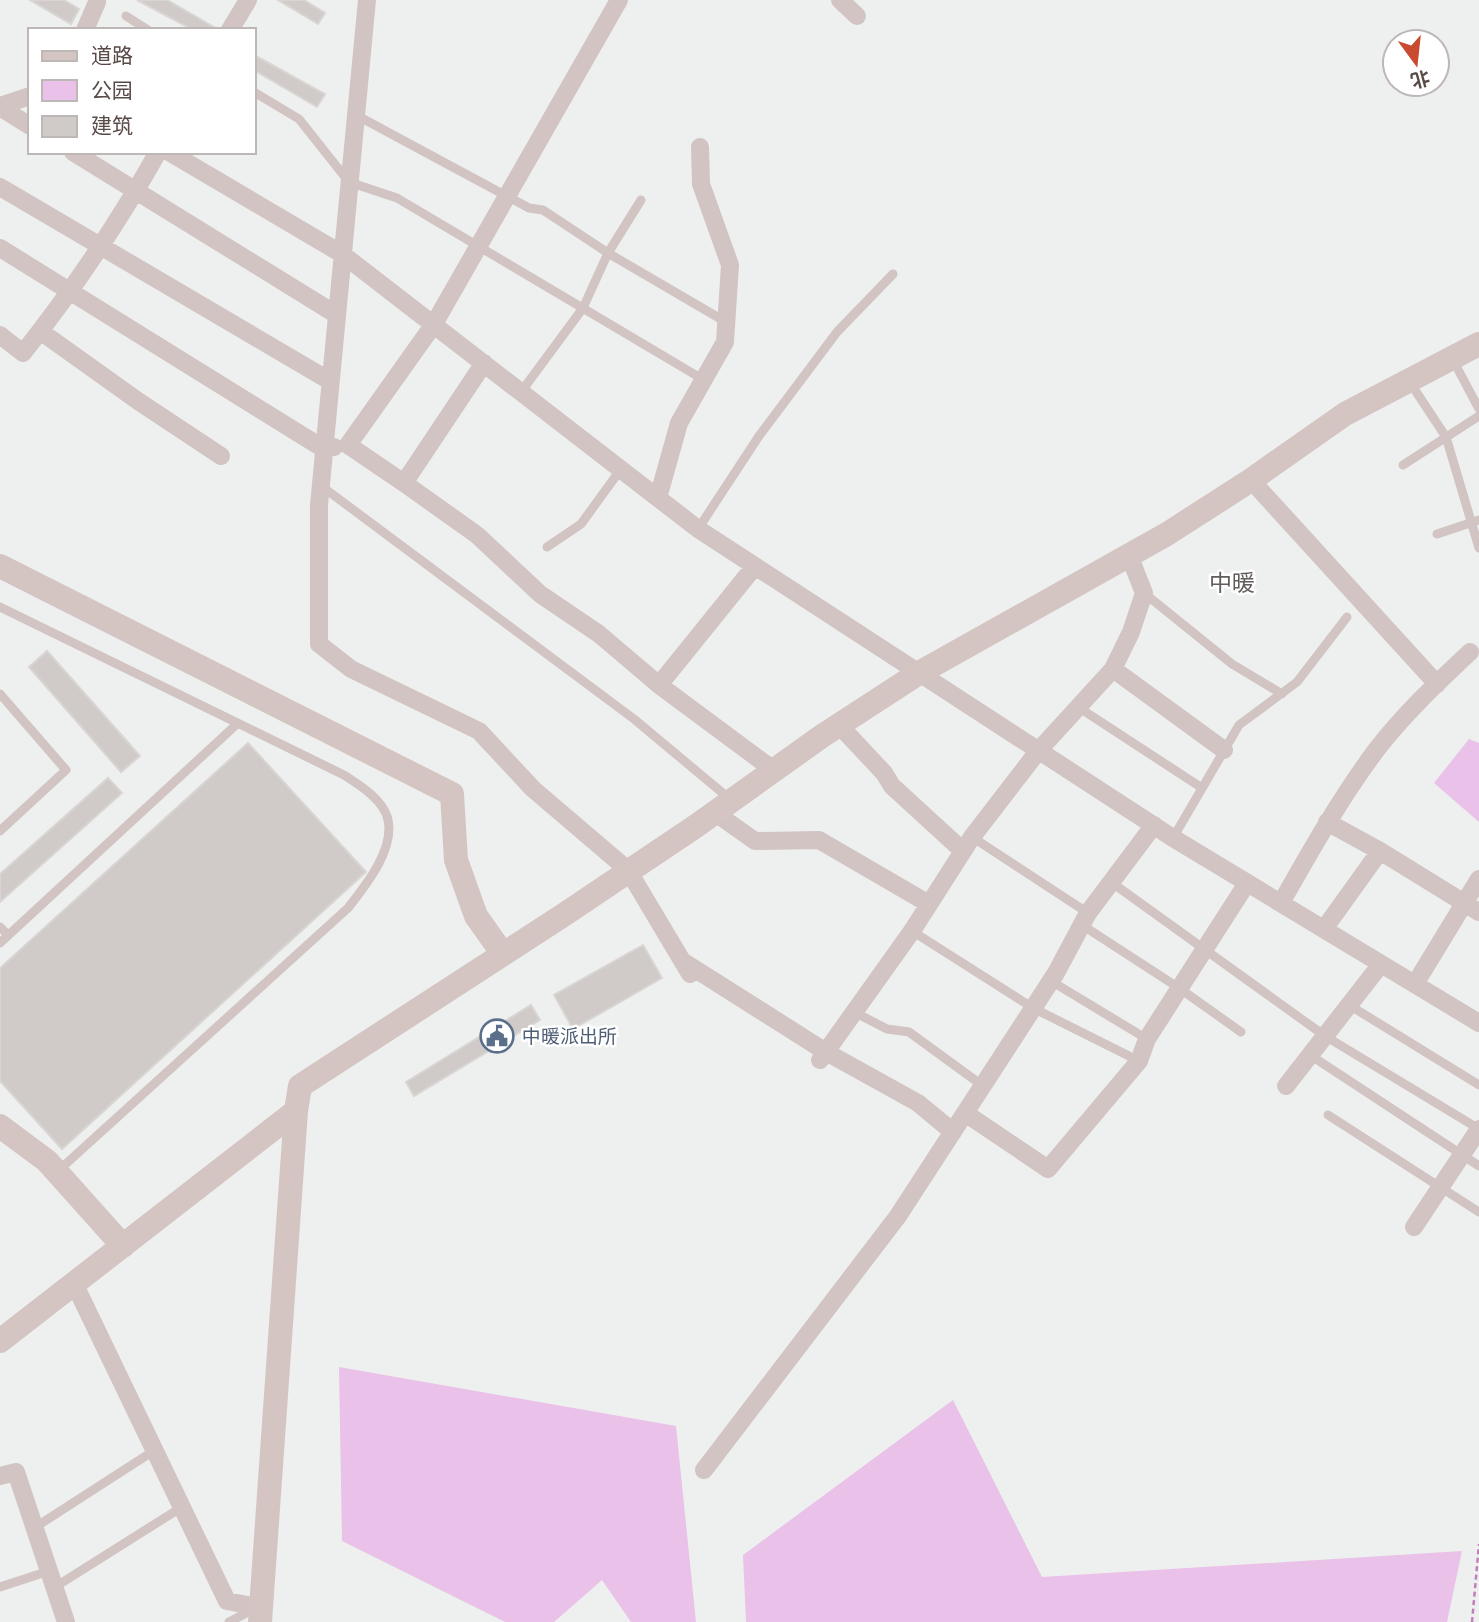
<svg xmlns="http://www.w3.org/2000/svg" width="1479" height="1622" viewBox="0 0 1479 1622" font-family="'Asap Condensed','Noto Sans SC',sans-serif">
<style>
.green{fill:#e9c1e9}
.building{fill:#d0cbc9;stroke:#d9d5d3;stroke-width:2}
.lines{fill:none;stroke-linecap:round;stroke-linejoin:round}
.path{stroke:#c27eba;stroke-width:2.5;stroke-dasharray:5 3.5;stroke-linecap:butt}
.lane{stroke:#d1c4c3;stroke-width:9}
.street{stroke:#d1c4c3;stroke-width:18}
.secondary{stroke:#d4c5c3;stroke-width:24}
.labels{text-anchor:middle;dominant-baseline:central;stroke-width:5;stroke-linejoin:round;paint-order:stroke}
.service-label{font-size:19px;fill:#4e5e75;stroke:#fff;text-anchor:start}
.quarter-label{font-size:23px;fill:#625c5b;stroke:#fff}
</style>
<rect width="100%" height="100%" fill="#eef0ef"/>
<path class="green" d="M1469 739 1479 743V822L1434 783Z
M339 1367 676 1426 696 1622H631L602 1580 554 1622H505L342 1541Z
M953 1400 1042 1577 1462 1551 1447 1622H746L743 1555Z"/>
<path class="building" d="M30 0H64L79 9 71 24Z
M137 0H167L219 30H193Z
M278 0H304L325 13 318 24Z
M254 55 325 94 317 107 254 70Z
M47 651 140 756 121 772 29 667Z
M248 743 366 872 62 1149 0 1081V968Z
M108 778 122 793 0 902V874Z
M643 945 662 978 573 1029 554 995Z
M531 1005 540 1020 414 1096 406 1082Z"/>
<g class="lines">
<path class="path" d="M1472 1622 1479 1544"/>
<path class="lane" d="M126 16 148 30
M254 92 299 119 349 182 397 198 704 380
M356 115 529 208 543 210 608 253 726 322
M1453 360 1479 409
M1411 384 1446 437 1479 548
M521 392 583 308 608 253 641 200
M1403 465 1479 416
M320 485 634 719 731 800
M698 529 759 436 837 332 893 274
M1437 534 1479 520
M547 547 581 524 621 469
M1144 593 1232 664 1282 694
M0 607 344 775C359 785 380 797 387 816 397 847 366 885 348 908L58 1171
M0 694 66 770 0 831
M1078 707 1202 788
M972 837 1088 913
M1173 838 1239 725 1297 682 1347 617
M1111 882 1325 1036 1479 1129
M1082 925 1179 988 1241 1032
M0 927 8 935
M912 931 1033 1008 1139 1061
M0 943 238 723
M1051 981 1147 1039
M1349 1005 1479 1085
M854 1012 887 1029 909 1032 983 1086
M1310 1055 1479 1166
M1328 1115 1479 1212
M34 1528 155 1450
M0 1587 49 1571
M55 1587 182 1507
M229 1622 254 1609"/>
<path class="street" d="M367 0 319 505V644L351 669 479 731 533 789 628 870 690 974
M840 0 857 16
M85 30 97 2
M230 30 248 0
M0 106 30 96
M0 107 30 126
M73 152 337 315
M169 152 342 254 698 529 1173 838 1479 1023
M0 187 330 381
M0 248 324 449 334 447
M40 331 138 401 221 456
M0 335 23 353C73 290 118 223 158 152
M484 363 404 483 348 445 434 324 619 0
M1251 480 1437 684
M404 483 477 535 540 594 599 634 659 685
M658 498 679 423 725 342 730 265 701 184 700 147
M1129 555 1144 593 1131 632 1113 669 1224 750
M755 566 659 685 775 771
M839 725 884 773 892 786 963 851
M714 812 755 841 819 840 929 904
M1327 822 1380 851 1479 912
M1281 903C1311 850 1341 797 1377 749 1404 714 1438 682 1470 652
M1324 929 1380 851
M684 962 826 1052 918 1103 953 1132
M1415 984 1479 879
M820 1060 912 931 972 837 1039 750 1113 669
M1286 1086 1381 964
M965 1113 1048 1169 1139 1061 1147 1039 1247 883
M1414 1227 1479 1129
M74 1283 227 1601 258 1607
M704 1470 898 1216 1056 973 1088 913 1154 825
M0 1476 16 1472 66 1622"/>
<path class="secondary" d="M0 566 452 794 456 860 476 916 503 954
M0 1126 47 1161 123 1246
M0 1341 296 1111
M260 1622 296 1111 300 1086 565 914 696 826 822 736 919 673 1167 534 1251 480 1345 414 1479 344"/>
</g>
<defs>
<symbol id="civic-ring" viewBox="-11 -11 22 22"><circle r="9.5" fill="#fff" stroke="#5c6f8a" stroke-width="1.5"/><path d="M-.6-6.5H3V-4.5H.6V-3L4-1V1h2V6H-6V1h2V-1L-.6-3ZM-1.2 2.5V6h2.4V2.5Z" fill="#5c6f8a"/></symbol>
</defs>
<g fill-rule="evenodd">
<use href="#civic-ring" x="478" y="1017" width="38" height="38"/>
</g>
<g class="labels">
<g class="service-label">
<text x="522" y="1036">中暖派出所</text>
</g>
<g class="quarter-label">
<text x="1232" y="583">中暖</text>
</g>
</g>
<rect x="28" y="28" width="228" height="126" fill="#ffffff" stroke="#bdb7b6" stroke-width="2"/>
<rect x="42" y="51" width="35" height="10" fill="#d4c5c3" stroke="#bdb7b6" stroke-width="2"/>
<text x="91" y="63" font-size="21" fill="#594a48">道路</text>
<rect x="42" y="80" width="35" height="21" fill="#e9c1e9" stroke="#bdb7b6" stroke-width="2"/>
<text x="91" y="98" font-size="21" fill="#594a48">公园</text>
<rect x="42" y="116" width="35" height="21" fill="#d0cbc9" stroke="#bdb7b6" stroke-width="2"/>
<text x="91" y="133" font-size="21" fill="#594a48">建筑</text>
<g transform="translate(1416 63) rotate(165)"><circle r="33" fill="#ffffff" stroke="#bdb7b6" stroke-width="2"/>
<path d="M0-5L12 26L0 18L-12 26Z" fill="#c94b2f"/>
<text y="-10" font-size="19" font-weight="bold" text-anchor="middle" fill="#594a48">北</text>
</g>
</svg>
